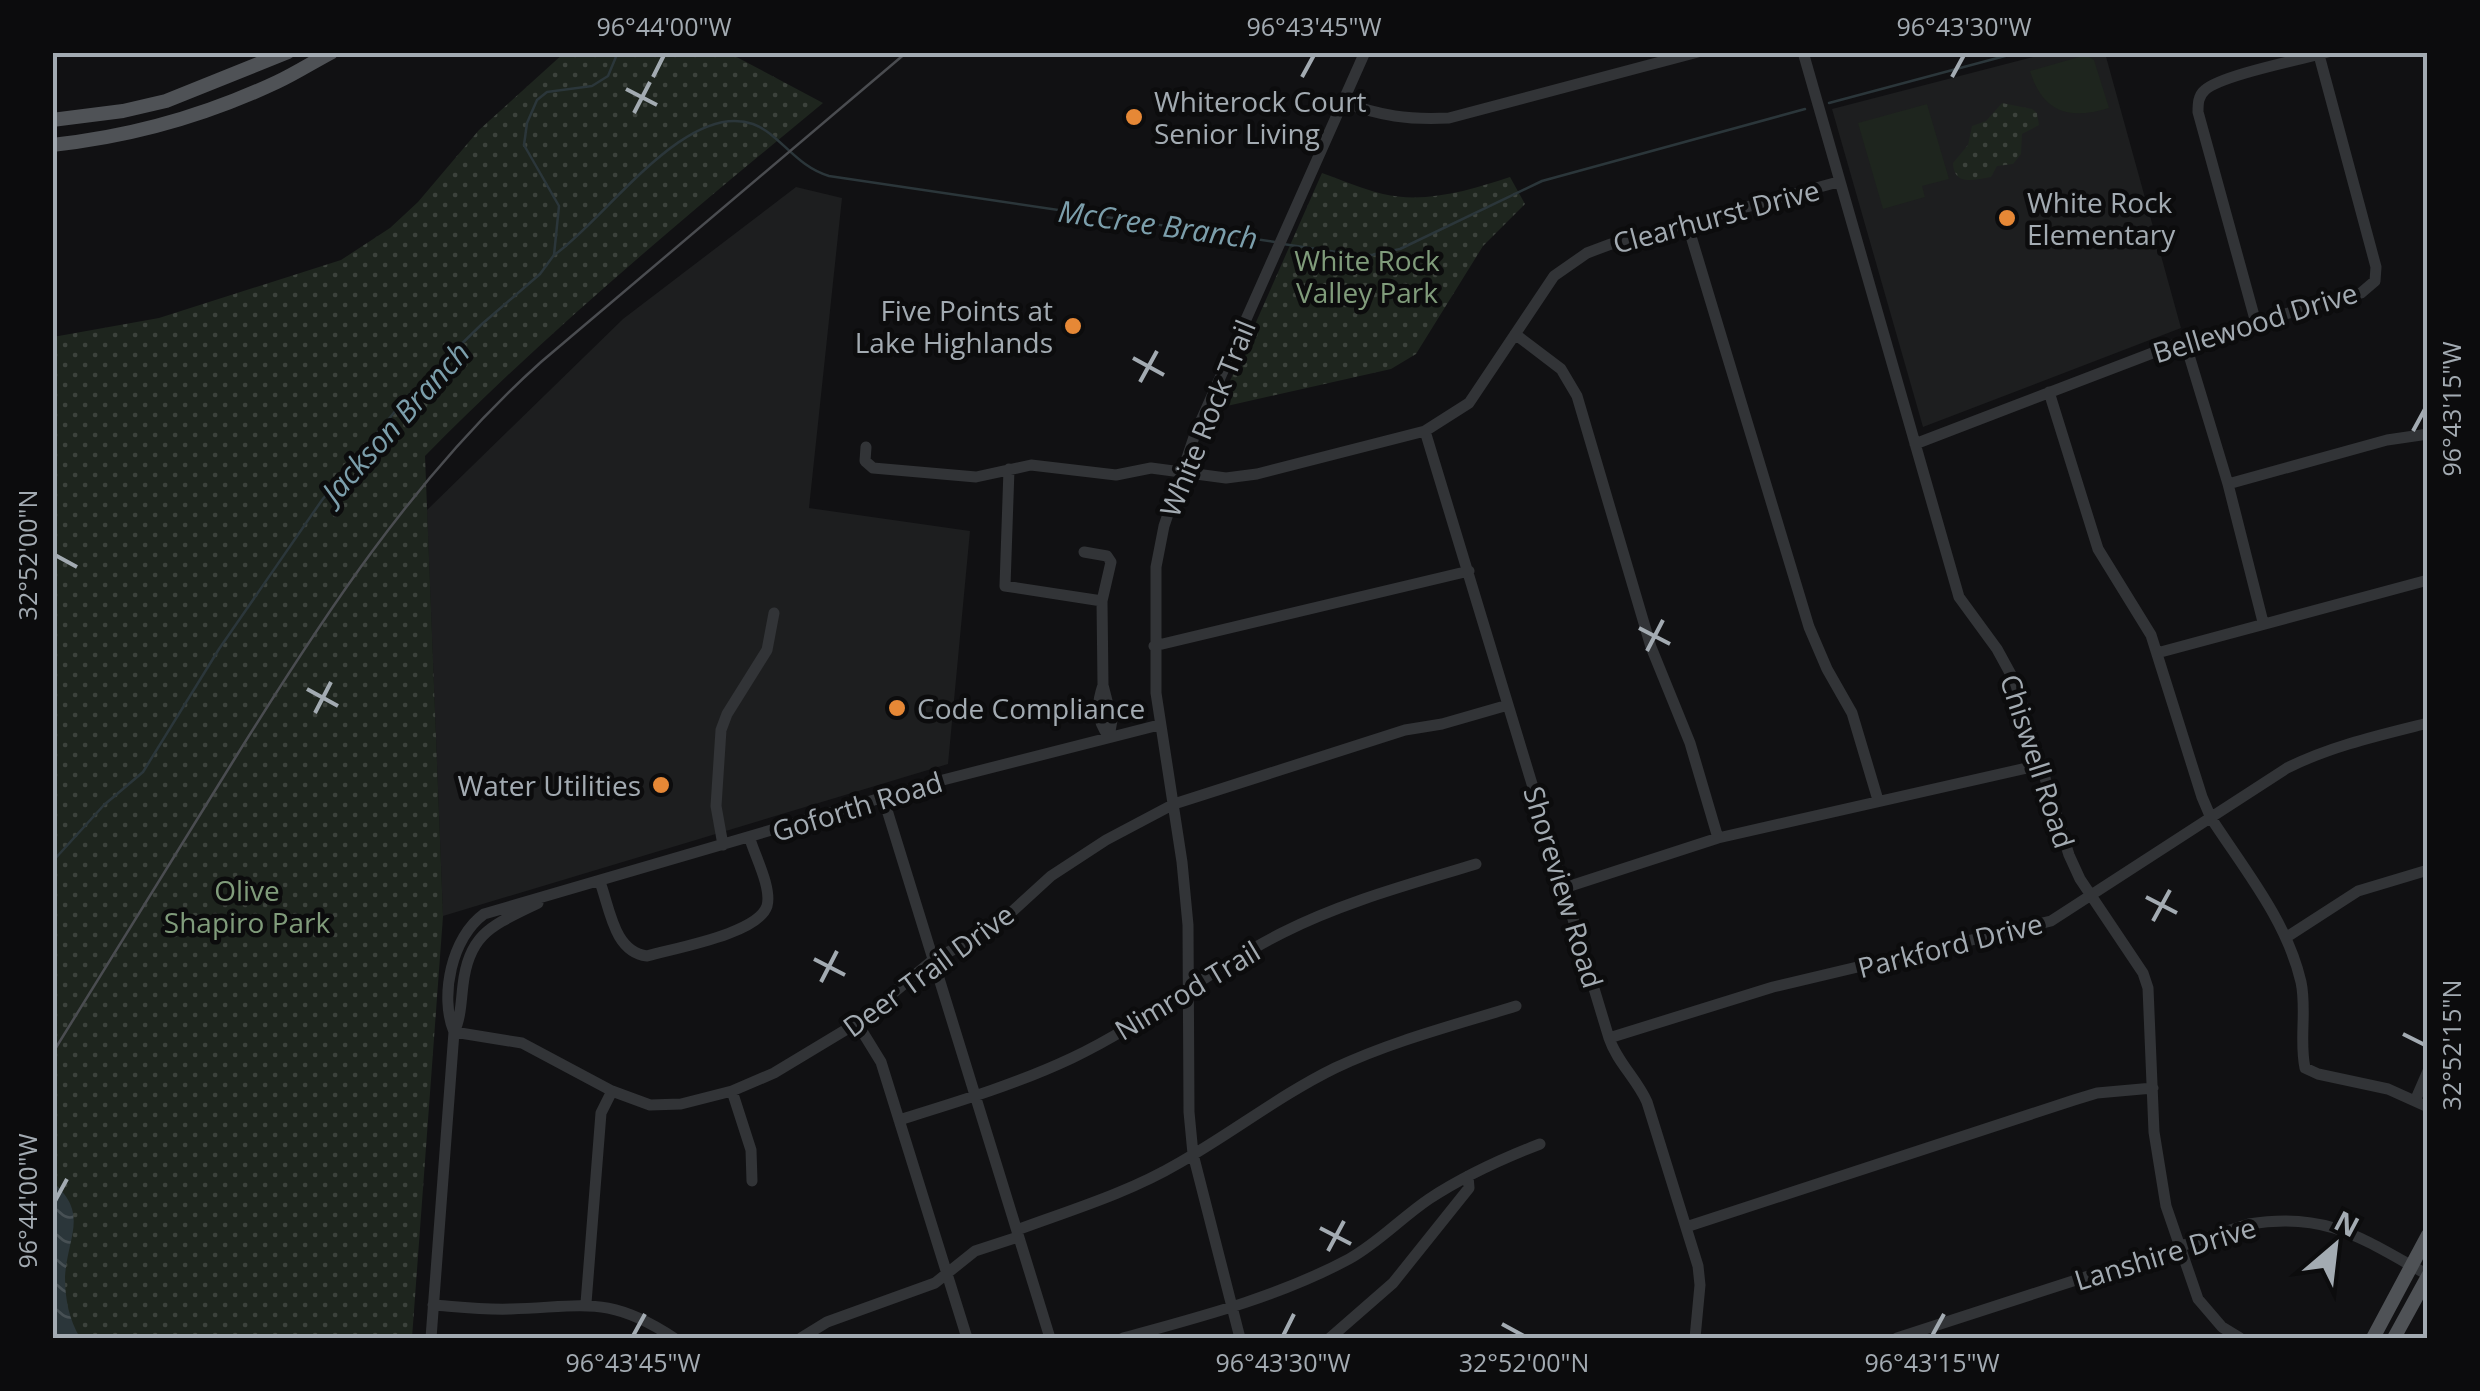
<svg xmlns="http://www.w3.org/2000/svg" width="2480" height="1391" viewBox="0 0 2480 1391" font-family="'Open Sans',sans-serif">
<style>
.built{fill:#1d1e1f}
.park{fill:url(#park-dots)}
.garden{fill:#1e251e}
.water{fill:url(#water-waves)}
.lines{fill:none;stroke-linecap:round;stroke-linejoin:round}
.stream{stroke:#2b363a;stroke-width:2.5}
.minor{stroke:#323437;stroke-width:11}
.major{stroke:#4f5256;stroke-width:14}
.tram{stroke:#4a4c50;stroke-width:2.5}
.ticks{fill:none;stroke:#a3abb2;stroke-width:4}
.poi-dot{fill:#e68836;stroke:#0c0c0d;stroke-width:4}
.labels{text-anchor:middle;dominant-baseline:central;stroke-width:9;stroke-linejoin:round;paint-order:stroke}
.poi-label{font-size:28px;fill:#a3abb2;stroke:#0c0c0d;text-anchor:start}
.street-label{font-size:28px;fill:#a3abb2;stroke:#0c0c0d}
.park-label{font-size:28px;fill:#809c7b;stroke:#0c0c0d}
.water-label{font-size:30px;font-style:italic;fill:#7c9fac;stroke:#0c0c0d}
.neatline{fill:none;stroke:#a3abb2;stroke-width:4}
.ticks-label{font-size:25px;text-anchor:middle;fill:#a3abb2}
</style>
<defs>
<pattern id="park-dots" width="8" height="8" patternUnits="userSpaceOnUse" patternTransform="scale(2.5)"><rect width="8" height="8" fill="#1e251e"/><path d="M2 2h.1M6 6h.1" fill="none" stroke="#3c423c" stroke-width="1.8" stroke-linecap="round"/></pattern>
<pattern id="water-waves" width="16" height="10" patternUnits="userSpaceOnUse" patternTransform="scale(2.5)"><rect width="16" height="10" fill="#2b363a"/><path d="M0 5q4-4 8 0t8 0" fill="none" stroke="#475054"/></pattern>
</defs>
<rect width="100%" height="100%" fill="#111113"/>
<path class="built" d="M2048 53H2105L2181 328 1923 427 1832 109Z
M796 187 842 198 809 508 970 531 948 764 443 916 427 510 623 319Z"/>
<path class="park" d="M564 53H729L823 103C686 216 550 329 425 456L443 916 412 1338H53V337L159 318 341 260 390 228 418 202 479 130Z
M2002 103 2032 109 2037 113 2039 125 2022 134 2021 154 2013 164 1997 166 1991 177C1973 180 1954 186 1953 163L1968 145 1972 126 1986 121Z
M1322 173C1342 180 1362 189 1383 194 1425 204 1471 190 1510 177L1525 204 1483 246 1416 354 1391 369 1218 408Z"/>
<path class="garden" d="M2086 55 2094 60 2109 108C2070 120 2043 113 2030 71Z
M1927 104 1949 179 1922 186 1925 197 1883 209 1858 123Z"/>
<path class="water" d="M52 1182C90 1213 67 1237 65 1277 65 1299 69 1319 80 1338H53Z"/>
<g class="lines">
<path class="stream" d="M1829 103 2020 52
M1283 244 1350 254 1372 255 1400 249 1542 181 1805 109
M554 255C604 221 685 100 753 124 780 134 795 166 829 176L1275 242
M52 862 104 805 143 772 219 649 322 500 377 433 408 396 482 324 540 274 554 255 559 206 524 145 527 123 537 100 547 92 592 86 608 76 618 52"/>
<path class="minor" d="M1803 52 1959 597 1997 649 2015 682 2069 855 2080 879 2143 973 2148 988 2154 1132 2166 1206 2198 1299 2222 1327 2240 1338
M1342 102C1382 116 1407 120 1449 118L1698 52
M1687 223 1809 627 1827 669 1852 713 1878 800
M2256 323 2198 112C2198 104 2198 96 2205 90 2221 75 2303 59 2328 52
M1515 334 1561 369 1577 396 1651 647 1690 743 1718 838
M2185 342 2228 484 2263 622
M2049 392 2098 549 2151 635 2202 797 2211 818C2244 869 2287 921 2301 982 2307 1010 2299 1040 2305 1068L2318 1074 2388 1089 2428 1107
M1425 431 1609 1038C1617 1062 1637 1079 1647 1102L1698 1266 1700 1285 1695 1338
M1915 444 2176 344 2361 293 2375 281 2376 267 2319 55
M866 447 865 461 873 468 976 477 1031 465 1116 475 1151 468 1226 478 1257 474 1425 431 1469 403 1554 276 1587 253 1611 244 1838 182
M1009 469 1005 586 1102 601 1103 685 1112 720 1109 737
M2228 484 2387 440 2428 434
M1084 552 1107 556 1111 562 1102 601
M1154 646 1469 571
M2157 653 2428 580
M1103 685C1096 706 1096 719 1109 737
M883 797 1050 1338
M723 845 716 806 721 730 727 714 767 650 774 613
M600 882C610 909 614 952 647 956 674 948 758 934 767 906 772 888 755 856 750 839
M1564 888 1718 838 2040 765
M2287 937 2358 891 2428 870
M857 1023 881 1062 967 1338
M454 1032 522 1043 612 1091 650 1105 681 1104 732 1091 774 1073 857 1023 933 960 993 929 1051 876 1106 840 1174 804 1405 730 1442 724 1508 705
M454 1032C439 996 452 937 484 914L939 781 1159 725
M1609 1038 1773 987 2051 921 2287 768C2331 746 2380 735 2428 723
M732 1091 751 1150 752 1181
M2415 1101 2428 1071
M899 1120C957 1102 1017 1084 1072 1058 1146 1023 1209 970 1282 933 1343 902 1411 884 1476 864
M1686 1227 2074 1100 2097 1093 2153 1088
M1017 1230C1071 1210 1128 1193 1179 1163 1232 1133 1280 1095 1335 1068 1392 1041 1455 1025 1516 1006
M586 1303 601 1113 612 1091
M433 1305C459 1307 485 1310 511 1309 583 1307 608 1294 674 1338
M431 1338 454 1032C461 1018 461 1001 463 985 469 932 494 925 538 903
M801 1338 827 1322 935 1283 975 1251 1018 1237
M1123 1338C1200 1317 1278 1297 1349 1259 1378 1243 1401 1218 1429 1199 1464 1176 1501 1159 1540 1144
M1240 1338 1193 1154 1189 1112 1188 925 1182 862 1156 693V567L1164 526 1195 434 1365 52
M1330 1338 1393 1283 1469 1188 1468 1176
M1897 1338 2249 1224C2327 1211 2363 1239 2428 1275"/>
<path class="major" d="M52 120 123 111 166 101 288 52
M52 145C129 137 207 115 277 82 296 73 313 62 332 52
M2373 1338 2428 1235
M2394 1338 2428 1276"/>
<path class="tram" d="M52 1054C112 957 172 860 232 763 322 618 413 477 541 362L907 52"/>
</g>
<path class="ticks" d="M653 77 664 55M1302 77 1314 55M1952 77 1964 55M626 89 657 105M634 113 650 82M1133 358 1164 375M1140 382 1157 351M2413 431 2425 409M55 555 77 567M1639 628 1670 644M1647 651 1663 620M307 689 338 706M315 713 331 682M2146 897 2177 913M2153 921 2170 890M814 959 845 975M821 982 837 951M2403 1034 2425 1045M55 1201 67 1179M1320 1228 1351 1244M1328 1251 1344 1221M1502 1324 1524 1336M633 1336 645 1314M1283 1336 1294 1314M1932 1336 1944 1314"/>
<g class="poi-dot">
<circle cx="1134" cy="117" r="10"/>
<circle cx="2007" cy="218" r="10"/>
<circle cx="1073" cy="326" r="10"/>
<circle cx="897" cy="708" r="10"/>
<circle cx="661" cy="785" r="10"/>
</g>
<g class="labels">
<g class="poi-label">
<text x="1154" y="101">Whiterock Court<tspan x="1154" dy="32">Senior Living</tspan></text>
<text x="2027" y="202">White Rock<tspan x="2027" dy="32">Elementary</tspan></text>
<text x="1053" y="310" text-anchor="end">Five Points at<tspan x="1053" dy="32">Lake Highlands</tspan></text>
<text x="917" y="708">Code Compliance</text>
<text x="641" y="785" text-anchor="end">Water Utilities</text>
</g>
<g class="street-label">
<text transform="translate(1716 216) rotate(-15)">Clearhurst Drive</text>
<text transform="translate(2255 322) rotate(-17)">Bellewood Drive</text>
<text transform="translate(1207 418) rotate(-68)">White Rock Trail</text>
<text transform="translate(2038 761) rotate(72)">Chiswell Road</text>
<text transform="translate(857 806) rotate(-17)">Goforth Road</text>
<text transform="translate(1564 887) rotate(73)">Shoreview Road</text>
<text transform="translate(1950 945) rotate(-14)">Parkford Drive</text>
<text transform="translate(928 970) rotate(-36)">Deer Trail Drive</text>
<text transform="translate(1187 990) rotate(-31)">Nimrod Trail</text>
<text transform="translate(2165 1253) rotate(-17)">Lanshire Drive</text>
</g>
<g class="park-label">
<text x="1367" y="260">White Rock<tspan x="1367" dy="32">Valley Park</tspan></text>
<text x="247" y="890">Olive<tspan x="247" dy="32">Shapiro Park</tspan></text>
</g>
<g class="water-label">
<text transform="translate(1158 224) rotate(8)">McCree Branch</text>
<text transform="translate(395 422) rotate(-48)">Jackson Branch</text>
</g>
</g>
<rect width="2480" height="1391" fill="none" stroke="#0c0c0d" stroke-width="110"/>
<g transform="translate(2335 1246) rotate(28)" stroke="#0c0c0d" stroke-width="8" paint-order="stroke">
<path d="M0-8L18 38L0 25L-18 38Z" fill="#a3abb2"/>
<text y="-15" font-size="28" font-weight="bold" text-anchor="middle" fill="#a3abb2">N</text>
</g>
<rect x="55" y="55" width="2370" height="1281" class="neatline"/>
<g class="ticks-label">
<text x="664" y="36">96°44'00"W</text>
<text x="1314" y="36">96°43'45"W</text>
<text x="1964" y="36">96°43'30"W</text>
<text transform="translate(2452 409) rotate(-90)" y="9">96°43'15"W</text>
<text transform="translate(28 555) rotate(-90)" y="9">32°52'00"N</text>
<text transform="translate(2452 1045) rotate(-90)" y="9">32°52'15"N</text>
<text transform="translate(28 1201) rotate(-90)" y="9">96°44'00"W</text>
<text x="633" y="1372">96°43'45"W</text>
<text x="1283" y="1372">96°43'30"W</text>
<text x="1524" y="1372">32°52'00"N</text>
<text x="1932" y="1372">96°43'15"W</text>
</g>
</svg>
